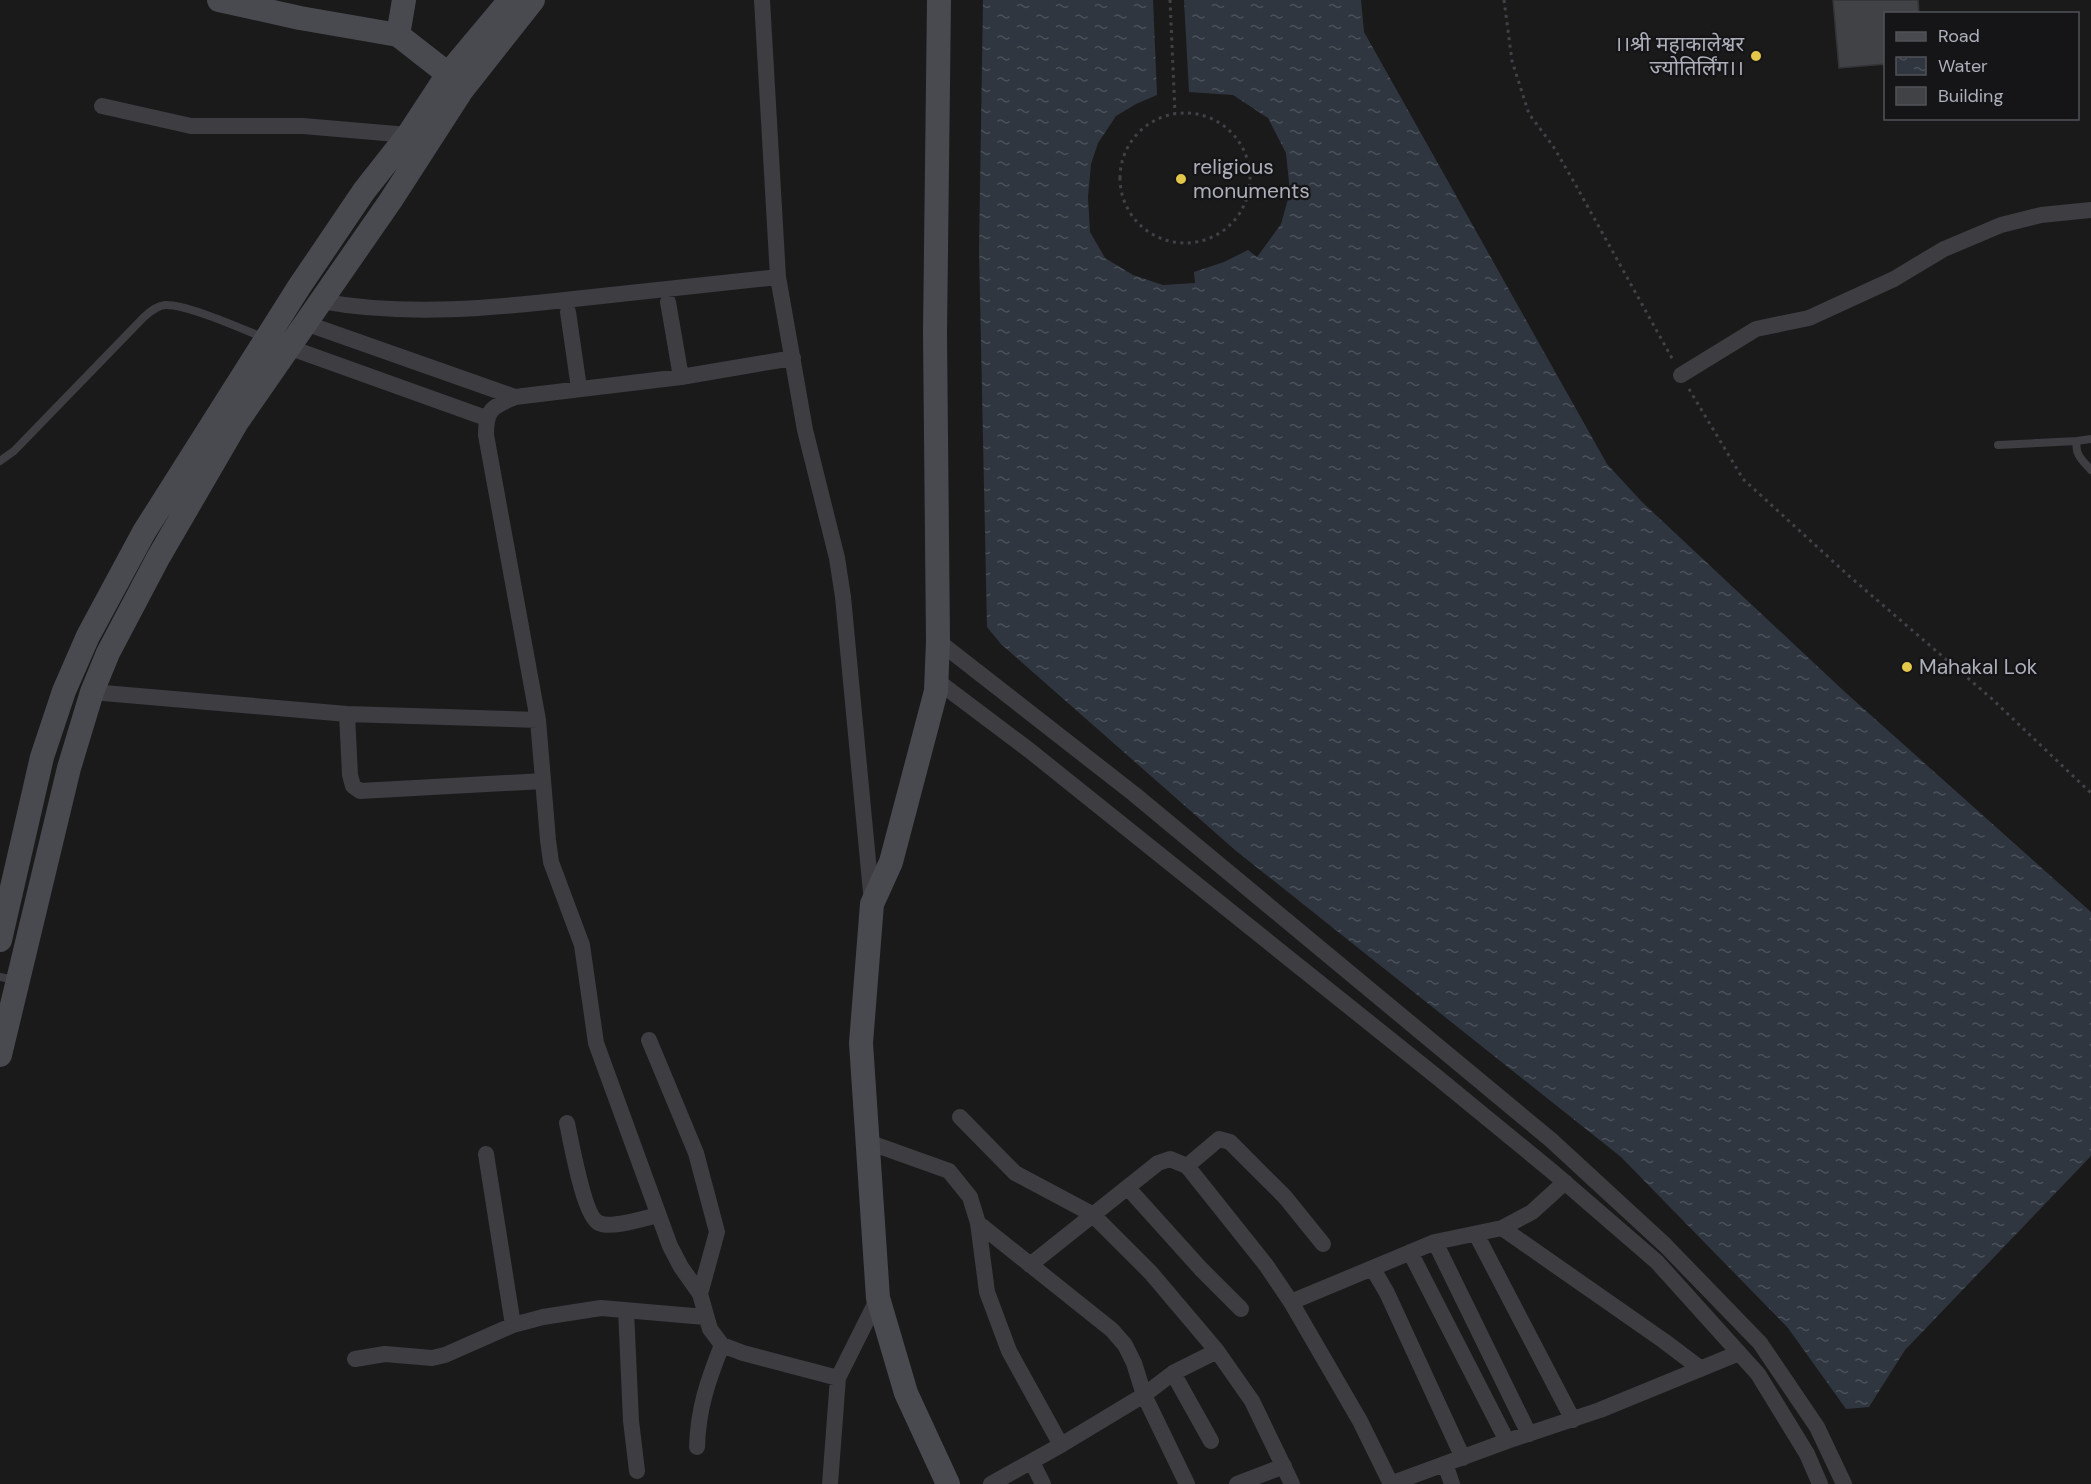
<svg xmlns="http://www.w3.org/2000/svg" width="2091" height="1484" viewBox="0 0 2091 1484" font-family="'DM Sans','Noto Sans Devanagari',sans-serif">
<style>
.water{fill:url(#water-ripples)}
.building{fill:#414245;stroke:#343437;stroke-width:1.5}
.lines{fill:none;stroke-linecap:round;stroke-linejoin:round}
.path{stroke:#414247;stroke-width:3;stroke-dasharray:3 4.5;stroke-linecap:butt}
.lane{stroke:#3d3d42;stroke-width:8}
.street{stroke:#3d3d42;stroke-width:16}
.secondary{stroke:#494a50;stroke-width:24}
.poi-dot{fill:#e3c74a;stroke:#151517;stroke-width:2}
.labels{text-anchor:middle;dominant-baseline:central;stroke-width:4.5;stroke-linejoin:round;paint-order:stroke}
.poi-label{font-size:21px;fill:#adafba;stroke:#151517;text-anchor:start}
</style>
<defs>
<pattern id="water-ripples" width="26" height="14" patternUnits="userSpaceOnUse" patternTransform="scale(1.5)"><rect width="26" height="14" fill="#30363f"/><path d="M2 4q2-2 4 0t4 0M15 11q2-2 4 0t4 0" fill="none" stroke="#4b5159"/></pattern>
</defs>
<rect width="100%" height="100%" fill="#1a1a1b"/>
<path class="water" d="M983 0H1153L1157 95 1136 104 1116 116 1098 143 1091 164 1088 197 1090 232 1105 258 1133 275 1163 285 1195 283 1194 272 1224 262 1248 250 1257 257 1281 224 1290 192 1286 153 1268 118 1233 95 1189 92 1184 0H1361L1364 32 1607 464 1642 502 1846 693 2091 912V1156L1905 1350 1869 1407 1846 1409 1788 1328 1621 1157 1235 850 1001 644 987 627 979 250Z"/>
<path class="building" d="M1833 0H1918L1919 14H1886V64L1839 68Z"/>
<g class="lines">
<path class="path" d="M1170 0 1175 113
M1504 0 1512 61 1529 114 1553 146 1574 182 1673 360
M1120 178a65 65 0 1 1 130 0a65 65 0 1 1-130 0Z
M1689 389 1743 479 1849 576 1991 698 2091 793"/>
<path class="lane" d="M2091 439 2077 441C2074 454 2083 461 2091 470
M1998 445 2077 441
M0 461 14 451 144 317C150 312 156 306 165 305 187 304 242 329 265 338
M0 977 15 980"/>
<path class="street" d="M762 0 778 277 805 430 837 558 843 597 872 903
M102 106 191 126H303L408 135
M320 301C406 317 496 308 583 298 648 291 713 284 778 277
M668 302 681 377
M568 312 579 388
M305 323 515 397
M288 347 486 418
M1681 375 1756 329 1809 318 1894 279 1944 249 2001 225 2041 215 2091 210
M938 641 1134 794 1551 1140 1665 1245 1760 1343 1817 1427 1844 1484
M936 680 1029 750 1437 1077 1554 1173 1657 1262 1758 1374 1807 1454 1820 1484
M92 692 347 714 538 720
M347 714 350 775 353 786 360 791 543 781
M649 1040 696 1153 717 1232 700 1294 710 1329 722 1345 743 1353 838 1378
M960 1117 1015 1173 1092 1214 1151 1273 1217 1351
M567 1123C571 1141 584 1217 599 1223 611 1229 645 1218 658 1215
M868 1142 949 1171 970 1197 978 1223 987 1292 1009 1351 1061 1445 1144 1395 1173 1373 1217 1351 1252 1401 1292 1484
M486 1154 513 1325
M1187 1166 1219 1139 1230 1142 1285 1197 1323 1244
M1128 1188 1201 1269 1241 1309
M978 1223 1112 1330 1125 1345 1134 1363 1144 1395 1187 1484
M1502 1228 1664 1341 1701 1369
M1476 1234 1573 1420
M1435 1242 1529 1434
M1410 1252 1507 1441
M1030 1265 1158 1163 1170 1159 1187 1166 1266 1265 1291 1302 1360 1421 1391 1484
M1373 1269 1387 1293 1463 1458
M700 1294 681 1267 670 1246 596 1043 582 945 551 862 548 840 538 720 486 435C486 408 493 407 515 397L681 377 793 358
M1291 1302 1435 1242 1502 1228 1532 1212 1565 1182
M626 1310 631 1421 637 1471
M355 1359 385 1354 432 1358 445 1355 513 1325 543 1317 601 1308 705 1317
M1173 1373 1211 1441
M697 1447C698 1409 708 1380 722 1345
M1032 1462 1043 1484
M1445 1464 1452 1484
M830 1484 838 1378 878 1298
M991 1484 1061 1445
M1237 1484 1284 1466
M1390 1484 1507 1441 1600 1410 1739 1353"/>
<path class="secondary" d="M219 0 300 18 398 35
M404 0 398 35 448 74 459 86
M939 0 935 334 938 641 936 691 891 862 872 904 861 1043 878 1298 906 1393 948 1484
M0 940 42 757 64 691 88 636 144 532 299 287 364 191 408 135 448 74 510 0
M0 1055 69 768 92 692 108 653 158 558 237 422 391 200 462 90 533 0"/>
</g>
<g class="poi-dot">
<circle cx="1756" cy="56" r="6"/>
<circle cx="1181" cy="179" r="6"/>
<circle cx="1907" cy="667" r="6"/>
</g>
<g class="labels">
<g class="poi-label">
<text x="1744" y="44" text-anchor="end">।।श्री महाकालेश्वर<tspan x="1744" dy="24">ज्योतिर्लिंग।।</tspan></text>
<text x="1193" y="167">religious<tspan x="1193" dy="24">monuments</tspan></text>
<text x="1919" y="667">Mahakal Lok</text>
</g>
</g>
<rect x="1884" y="12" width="195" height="108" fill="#151517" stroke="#525358" stroke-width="1.5"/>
<rect x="1896" y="32" width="30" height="9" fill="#494a50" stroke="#525358" stroke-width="1.5"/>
<text x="1938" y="42" font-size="18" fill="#adafba">Road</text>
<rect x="1896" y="57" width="30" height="18" fill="url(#water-ripples)" stroke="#525358" stroke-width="1.5"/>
<text x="1938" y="72" font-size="18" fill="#adafba">Water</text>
<rect x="1896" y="87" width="30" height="18" fill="#414245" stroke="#525358" stroke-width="1.5"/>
<text x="1938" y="102" font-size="18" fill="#adafba">Building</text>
</svg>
